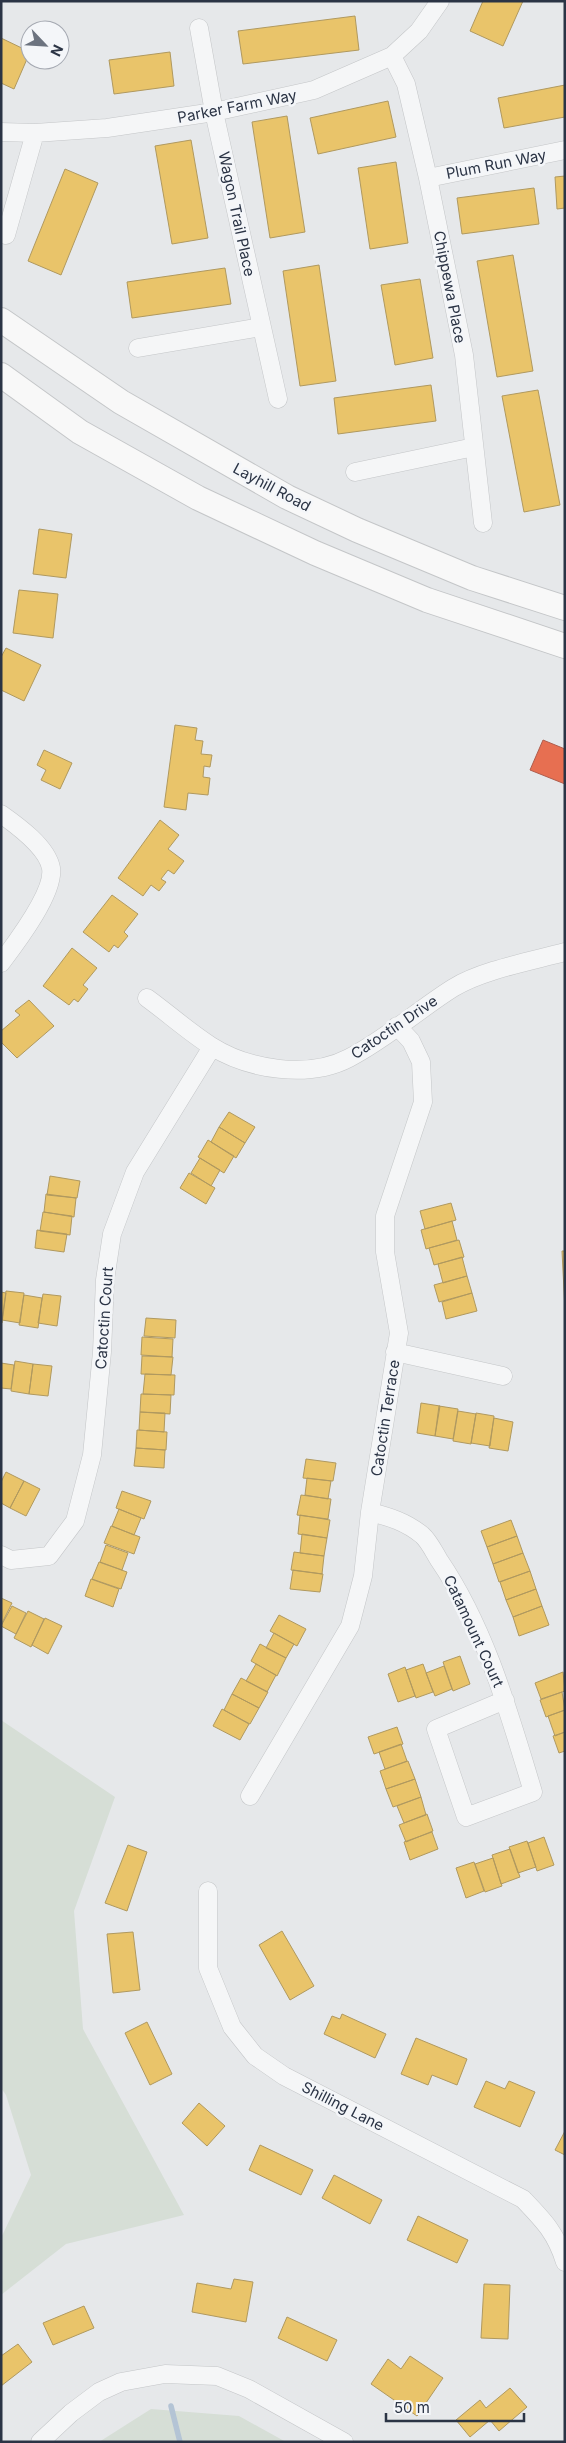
<svg xmlns="http://www.w3.org/2000/svg" width="566" height="2443" viewBox="0 0 566 2443" font-family="Inter,sans-serif">
<style>
.green{fill:#d6ded6}
.homes{fill:#e9c46a;stroke:#b0995f}
.shops{fill:#e76f51;stroke:#af5d4d}
.lines{fill:none;stroke-linecap:round;stroke-linejoin:round}
.stream{stroke:#b4c4d5;stroke-width:5.5}
.minor-casing{stroke:#c4c6c8;stroke-width:19}
.secondary-casing{stroke:#c4c6c8;stroke-width:26}
.minor{stroke:#f5f6f7;stroke-width:18}
.secondary{stroke:#f8f8f8;stroke-width:24}
.labels{text-anchor:middle;dominant-baseline:central;stroke-width:5;stroke-linejoin:round;paint-order:stroke}
.street-label{font-size:15px;fill:#2b3445;stroke:#f4f6f9}
</style>
<rect width="100%" height="100%" fill="#e6e8ea"/>
<path class="green" d="M1 1720 115 1797 74 1911 83 2029 184 2215 66 2244 1 2295V2238L31 2175 6 2095 1 2088Z
M151 2409 239 2416 286 2442H99Z"/>
<path class="homes" d="M483 1H523L503 46 470 31Z
M355 16 359 50 243 64 238 31Z
M1 38 30 52 14 89 1 83Z
M170 52 174 86 114 94 109 60Z
M565 85V117L504 128 498 98Z
M388 101 396 137 318 154 310 118Z
M287 116 305 232 270 238 252 122Z
M191 140 208 238 172 244 155 146Z
M396 162 408 243 370 249 358 168Z
M65 169 98 183 61 275 28 261Z
M565 176V208L557 209 555 177Z
M534 188 539 224 462 234 457 198Z
M513 255 533 371 497 377 477 261Z
M319 265 336 381 300 386 283 271Z
M225 268 231 304 132 318 127 282Z
M420 279 433 358 395 365 381 285Z
M431 385 436 421 338 434 334 398Z
M538 390 560 505 524 512 502 396Z
M39 529 72 534 66 578 33 574Z
M19 590 58 594 53 638 13 633Z
M6 648 41 665 24 701 1 690V657Z
M175 725 197 728 195 740 203 741 201 754 212 755 210 767 204 766 203 777 210 778 208 795 188 793 186 810 164 807Z
M44 750 72 763 60 789 41 780 46 770 37 765Z
M160 820 179 835 168 849 184 861 174 874 168 870 161 879 166 882 159 891 151 885 143 896 118 878Z
M112 895 138 914 124 932 128 936 118 948 114 945 109 952 83 932Z
M72 948 97 968 83 985 88 989 78 1002 74 999 69 1005 43 986Z
M29 1000 54 1026 17 1058 1 1042V1031L20 1015 15 1011Z
M229 1112 255 1127 245 1143 219 1127Z
M219 1127 245 1143 236 1158 211 1142Z
M208 1140 234 1156 224 1173 198 1157Z
M200 1158 220 1170 211 1186 191 1173Z
M189 1173 215 1188 206 1204 180 1188Z
M50 1176 80 1181 77 1198 47 1195Z
M46 1194 76 1198 74 1217 44 1212Z
M451 1203 456 1220 425 1229 420 1211Z
M43 1212 72 1216 70 1235 40 1231Z
M452 1221 457 1240 426 1249 421 1230Z
M37 1230 67 1234 64 1252 35 1248Z
M459 1240 464 1257 434 1265 429 1248Z
M562 1251H565V1310Z
M462 1257 467 1276 443 1283 438 1264Z
M467 1276 472 1293 439 1302 434 1285Z
M6 1291 24 1293 20 1323 2 1320Z
M1 1292 6 1293 2 1323H1Z
M472 1293 477 1311 446 1319 442 1302Z
M43 1294 61 1296 57 1326 38 1323Z
M24 1295 42 1298 38 1328 19 1325Z
M146 1318 176 1320 175 1338 144 1336Z
M142 1337 173 1339 172 1357 141 1355Z
M142 1356 173 1357 171 1375 141 1374Z
M15 1361 33 1364 29 1394 11 1391Z
M1 1363 14 1365 11 1389 1 1388Z
M33 1364 52 1366 48 1396 29 1394Z
M145 1374 175 1375 174 1395 143 1394Z
M141 1394 171 1395 170 1414 140 1412Z
M421 1403 440 1406 435 1436 417 1433Z
M439 1406 458 1409 453 1439 435 1436Z
M458 1411 476 1414 471 1444 453 1441Z
M140 1412 165 1413 164 1432 139 1430Z
M476 1413 494 1416 490 1446 471 1443Z
M494 1418 513 1422 508 1451 489 1448Z
M137 1430 167 1432 166 1450 136 1448Z
M136 1448 165 1450 164 1468 134 1466Z
M306 1459 336 1463 333 1481 303 1478Z
M6 1472 24 1481 10 1508 1 1503V1482Z
M307 1478 331 1481 328 1499 305 1495Z
M24 1481 40 1489 26 1516 10 1508Z
M122 1491 151 1501 144 1519 116 1508Z
M301 1495 331 1499 328 1519 297 1515Z
M119 1509 141 1518 134 1535 112 1526Z
M300 1515 330 1520 327 1538 298 1534Z
M511 1520 517 1536 487 1547 481 1531Z
M111 1526 140 1537 134 1554 104 1543Z
M302 1534 327 1538 324 1556 300 1553Z
M517 1536 523 1553 493 1564 487 1547Z
M106 1545 128 1553 122 1570 100 1562Z
M294 1552 324 1556 322 1574 291 1570Z
M523 1553 530 1571 499 1582 493 1564Z
M99 1562 127 1572 121 1589 92 1579Z
M293 1570 323 1574 320 1592 290 1589Z
M530 1571 536 1589 506 1600 500 1582Z
M91 1579 119 1589 113 1607 85 1596Z
M536 1589 542 1606 513 1617 506 1600Z
M1 1598 12 1603 1 1625Z
M12 1606 26 1613 16 1634 1 1626Z
M542 1606 549 1625 519 1636 513 1617Z
M28 1611 44 1619 31 1647 14 1638Z
M279 1615 306 1629 297 1646 270 1631Z
M45 1618 62 1626 48 1654 32 1645Z
M274 1633 294 1644 286 1658 266 1648Z
M260 1644 286 1658 277 1676 251 1661Z
M460 1656 470 1684 453 1691 443 1662Z
M256 1664 276 1675 267 1692 246 1681Z
M423 1664 433 1692 416 1698 406 1670Z
M444 1666 452 1689 435 1696 426 1673Z
M405 1667 415 1696 398 1702 388 1674Z
M563 1672 565 1691 541 1699 535 1683Z
M241 1678 268 1692 259 1708 232 1694Z
M562 1692 565 1710 546 1717 540 1700Z
M232 1694 259 1708 250 1724 224 1710Z
M222 1709 249 1724 240 1740 213 1726Z
M565 1710V1732L555 1736 548 1716Z
M397 1727 403 1744 374 1754 368 1737Z
M565 1732V1751L559 1753 553 1736Z
M401 1744 407 1761 385 1769 379 1752Z
M408 1761 415 1779 386 1789 380 1771Z
M415 1779 421 1797 393 1807 386 1789Z
M421 1797 426 1815 404 1823 397 1806Z
M427 1814 433 1831 406 1842 399 1825Z
M432 1832 438 1849 410 1860 404 1842Z
M544 1837 554 1865 537 1871 528 1843Z
M527 1841 536 1867 518 1873 509 1847Z
M128 1845 147 1852 127 1911 105 1903Z
M510 1849 520 1877 501 1884 492 1855Z
M493 1858 502 1886 485 1892 475 1864Z
M474 1862 484 1891 466 1898 456 1868Z
M282 1931 314 1986 290 2000 259 1945Z
M133 1932 140 1990 113 1993 107 1934Z
M342 2014 386 2034 375 2058 324 2034 332 2016 340 2019Z
M147 2022 172 2074 150 2085 125 2033Z
M416 2038 467 2059 457 2085 432 2075 428 2085 401 2074Z
M486 2081 505 2089 509 2081 535 2092 520 2127 474 2107Z
M199 2103 225 2126 207 2146 182 2123Z
M565 2131V2155L555 2150Z
M260 2145 313 2170 301 2195 249 2170Z
M334 2175 382 2200 370 2224 322 2198Z
M418 2216 468 2240 457 2263 407 2240Z
M234 2279 253 2282 246 2322 192 2312 197 2283 231 2289Z
M484 2284 510 2285 508 2339 481 2338Z
M84 2306 94 2328 53 2345 43 2323Z
M287 2317 337 2340 327 2361 278 2338Z
M18 2344 32 2362 1 2386V2356Z
M410 2356 443 2378 417 2416 371 2384 388 2359 401 2369Z
M510 2388 527 2407 499 2431 490 2420 470 2437 456 2420 480 2400 486 2408Z"/>
<path class="shops" d="M543 740 565 749V784L530 770Z"/>
<g class="lines">
<path class="stream" d="M171 2406 180 2442"/>
<defs>
<path id="minor" d="M199 28 214 112 278 399
M392 56 406 84 428 178 464 355 483 523
M1 132 35 133 107 128 214 112 314 90 392 56 419 31 440 1
M428 178 565 150
M6 235 35 133
M138 348 261 327
M355 472 474 447
M1 814C18 826 47 847 51 868 55 892 16 943 1 963
M147 998C169 1014 189 1032 211 1046 249 1070 309 1079 349 1058 386 1039 418 1010 453 988 482 970 532 961 565 952
M395 1352 503 1376
M370 1512C390 1517 406 1522 422 1535 429 1541 434 1552 439 1560 486 1629 509 1713 533 1792L466 1817 436 1729 505 1700
M1 1555 11 1560 49 1556 75 1521 92 1455 102 1352 105 1280 112 1234 135 1172 212 1047
M250 1796 350 1626 363 1576 370 1512 399 1333 385 1252V1216L423 1102 421 1062 411 1041 397 1026
M208 1891V1968L232 2027 255 2056 284 2076 523 2199C544 2221 556 2233 565 2262
M40 2442 71 2413 99 2392 121 2382 165 2374 217 2376 249 2389 344 2442"/>
<path id="secondary" d="M1 320 121 402 287 497 357 530 472 578 565 608
M1 375 80 432 198 498 315 553 427 600 565 646"/>
</defs>
<use href="#minor" class="minor-casing"/>
<use href="#secondary" class="secondary-casing"/>
<use href="#minor" class="minor"/>
<use href="#secondary" class="secondary"/>
</g>
<g class="labels">
<g class="street-label">
<text transform="translate(237 106) rotate(-11)">Parker Farm Way</text>
<text transform="translate(496 164) rotate(-11)">Plum Run Way</text>
<text transform="translate(237 214) rotate(78)">Wagon Trail Place</text>
<text transform="translate(450 287) rotate(79)">Chippewa Place</text>
<text transform="translate(272 487) rotate(28)">Layhill Road</text>
<text transform="translate(394 1027) rotate(-34)">Catoctin Drive</text>
<text transform="translate(104 1318) rotate(-86)">Catoctin Court</text>
<text transform="translate(385 1418) rotate(-81)">Catoctin Terrace</text>
<text transform="translate(474 1631) rotate(65)">Catamount Court</text>
<text transform="translate(343 2106) rotate(27)">Shilling Lane</text>
</g>
</g>
<rect width="566" height="2443" fill="none" stroke="#2b3445" stroke-width="5"/>
<g transform="translate(45 45) rotate(115)"><circle r="24" fill="#f4f6f9" stroke="#a4a8b1"/>
<path d="M0-4L9 19L0 12L-9 19Z" fill="#6c737f"/>
<text y="-8" font-size="14" font-weight="bold" text-anchor="middle" fill="#2b3445">N</text>
</g>
<path d="M386 2413v8h138v-8" fill="none" stroke="#2b3445" stroke-width="2.5"/>
<text x="394" y="2413" font-size="15" fill="#2b3445" stroke="#f4f6f9" stroke-width="4" paint-order="stroke">50 m</text>
</svg>
